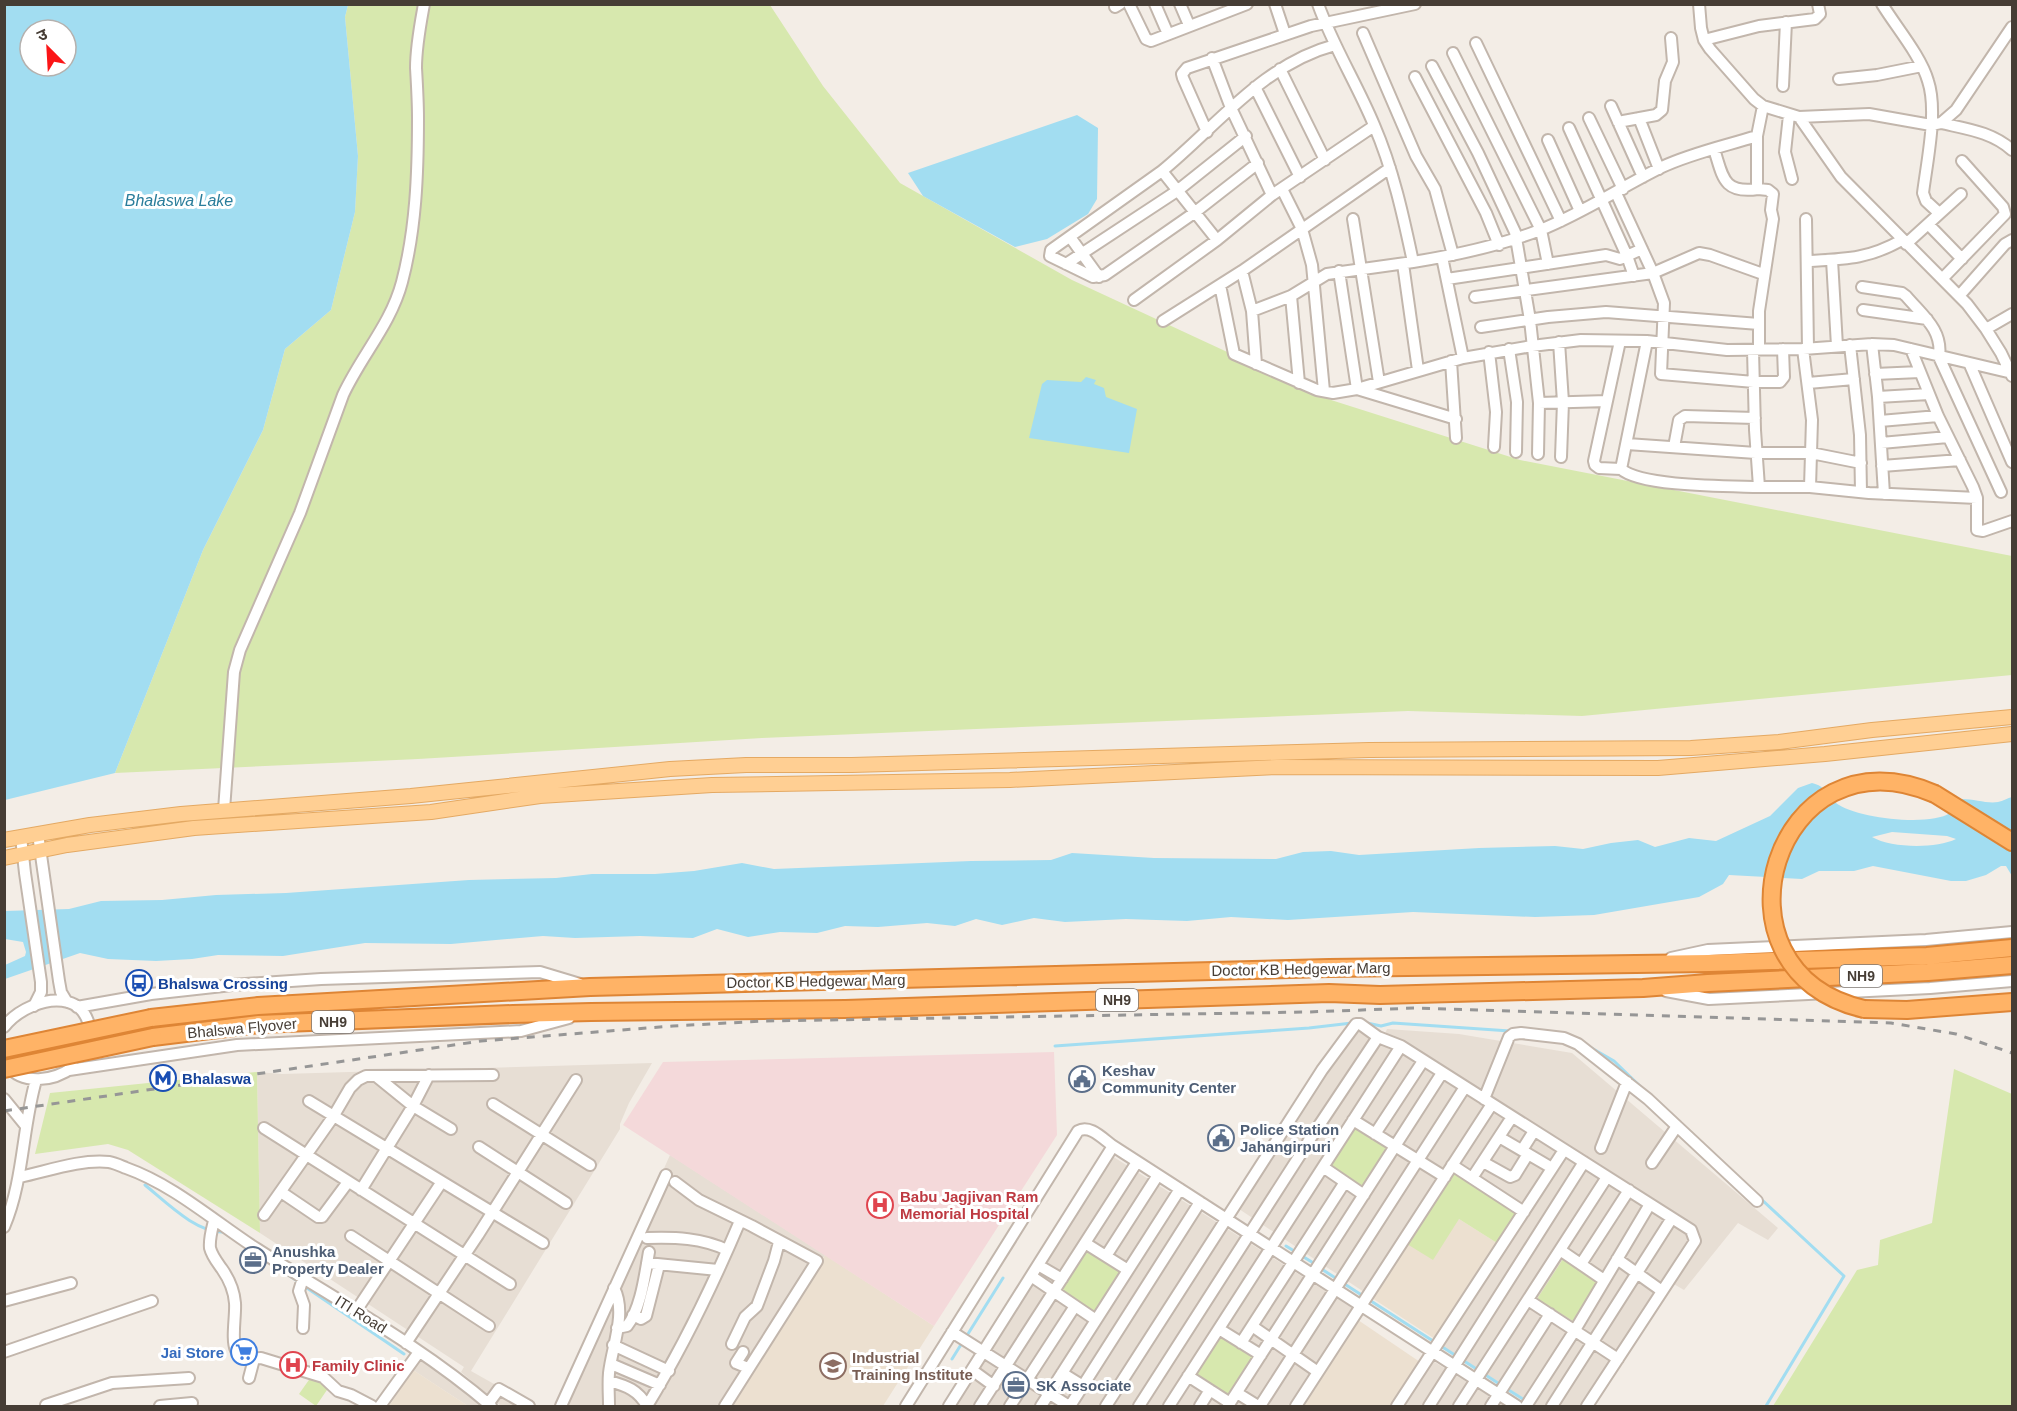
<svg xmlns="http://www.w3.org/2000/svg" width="2017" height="1411" viewBox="0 0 2017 1411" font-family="Arial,'Noto Sans Devanagari',sans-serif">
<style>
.residential{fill:#e7ded4}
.education{fill:#ece0d0}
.medical{fill:#f4d9da}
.green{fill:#d7e8ae}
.water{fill:#a2ddf1;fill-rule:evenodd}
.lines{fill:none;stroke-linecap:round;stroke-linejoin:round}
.stream{stroke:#a2ddf1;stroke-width:3}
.minor-casing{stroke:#c2b6ac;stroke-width:14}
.major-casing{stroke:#e4a963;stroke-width:16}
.highway-casing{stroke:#de8535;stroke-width:20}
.minor{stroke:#fff;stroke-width:10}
.major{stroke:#ffcf93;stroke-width:14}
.highway{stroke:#ffb366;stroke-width:16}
.rail{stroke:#969696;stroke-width:3;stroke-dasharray:8 8;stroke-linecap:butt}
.highway-bridge-casing{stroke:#de8535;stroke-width:20;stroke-linecap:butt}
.highway-bridge{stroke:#ffb366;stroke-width:16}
.labels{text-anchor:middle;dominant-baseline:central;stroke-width:6;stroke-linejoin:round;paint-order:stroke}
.shield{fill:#fff;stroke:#7e7772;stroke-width:1.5}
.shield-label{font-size:14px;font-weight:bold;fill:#463d35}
.street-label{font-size:15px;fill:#463d35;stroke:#fff}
.transit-label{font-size:15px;font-weight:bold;fill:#164399;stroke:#fff;text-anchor:start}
.service-label{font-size:15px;font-weight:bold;fill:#4e5e75;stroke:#fff;text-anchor:start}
.health-label{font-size:15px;font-weight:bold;fill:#be3a42;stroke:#fff;text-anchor:start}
.shop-label{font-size:15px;font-weight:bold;fill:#366cbe;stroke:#fff;text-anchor:end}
.education-label{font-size:15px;font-weight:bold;fill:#785e54;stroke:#fff;text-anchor:start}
.water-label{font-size:16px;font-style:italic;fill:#2a7d9b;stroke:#fff}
</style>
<rect width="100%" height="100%" fill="#f3ede6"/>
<path class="residential" d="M1357 1025 1692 1233 1580 1406H1536L1443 1347 1530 1212 1449 1159 1364 1292 1236 1207Z
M1387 1029 1459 1034 1572 1053 1778 1228 1768 1240 1738 1223 1684 1290 1672 1283 1698 1241V1233L1385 1034Z
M652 1063 629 1103 620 1124V1129L471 1371 533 1406H501L461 1372 464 1367 260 1233 257 1072 282 1074Z
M670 1155 825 1255 733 1406H558Z
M1112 1156 1352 1308 1288 1406H1079L988 1350Z
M984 1358 1061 1406H953Z
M420 1360 438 1370 484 1406H468L413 1370Z
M1433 1361 1505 1406H1404Z"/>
<path class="education" d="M1459 1219 1497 1243 1435 1339 1372 1298 1407 1244Z
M825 1255 934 1326 883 1406H733Z
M1358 1320 1420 1362 1392 1406H1304Z
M413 1370 468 1406H389Z"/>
<path class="medical" d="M1054 1052 1057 1135 934 1326 623 1125 663 1062Z"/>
<path class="green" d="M348 5H770L823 86 900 183 1072 280 1331 400 1520 460 2012 556V675L1582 716 1408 711 1191 720 762 738 418 759 115 773 203 550 263 430 285 349 331 310 355 212 358 156 345 17Z
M1954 1069 2012 1094V1406H1773L1857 1270 1878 1265 1880 1240 1932 1223Z
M257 1072 260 1233 128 1150 108 1144 35 1154 50 1093Z
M1354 1126 1390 1148 1364 1188 1329 1166Z
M1453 1173 1516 1213 1497 1243 1459 1219 1433 1260 1407 1244Z
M1087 1249 1122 1272 1096 1312 1061 1290Z
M1563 1259 1598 1281 1573 1321 1537 1299Z
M1220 1335 1256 1357 1230 1398 1195 1375Z
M311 1377 329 1387 316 1406 299 1394Z"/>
<path class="water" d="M5 4 348 5 345 17 358 156 355 212 331 310 285 349 263 430 203 550 115 773 5 800ZM30 30H66V66H30Z
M1077 115 1098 128 1097 199 1088 214 1047 239 1015 247 923 196 908 173Z
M1086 377 1096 380 1094 384 1104 388 1106 397 1137 409 1129 453 1029 438 1042 384 1047 380 1081 382Z
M1812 783C1826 786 1826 795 1836 803 1855 818 1929 827 1950 813 1954 810 1958 804 1962 799 1974 799 1988 804 1998 802 2003 801 2008 798 2012 797V876L2006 866H2001L1986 875 1966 881H1951L1873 866 1854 871H1819L1802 879 1729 875 1723 884 1699 897 1594 915 1535 917 1413 912 1288 920 1231 917 1187 921 1126 919 1065 922 1034 918 1002 925 976 919 955 926 927 923 878 927 845 926 817 933 780 932 748 937 717 929 693 938 640 936 575 938 543 936 451 944 365 943 283 956 218 955 192 959 156 961 108 959 80 953 5 979V965L25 956 26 952 23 942 5 939V911L69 909 101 901 162 900 216 895 286 893 469 880 556 878 592 874H655L694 871 742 863 774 869 971 861 1051 860 1072 853 1154 858 1276 859 1303 852 1331 851 1359 855 1479 848 1555 846 1583 849 1611 843 1638 840 1655 847 1689 838 1716 841 1770 816 1798 788ZM1892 832 1947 836 1956 839C1935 849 1891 848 1872 837Z"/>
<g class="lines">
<path class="stream" d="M1367 1023 1381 1026 1393 1023 1510 1031
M1055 1046 1309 1028 1352 1023
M1588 1046 1614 1061 1646 1092
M145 1185C166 1202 197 1234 225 1232
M1761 1199 1844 1276 1766 1406
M1286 1246 1315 1264
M1320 1268 1337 1279
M285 1273 299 1282
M1343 1283 1478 1370
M304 1286 404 1354
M966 1337 1003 1278
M952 1359 962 1343
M1484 1374 1501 1385
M1507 1389 1534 1406"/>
<defs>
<path id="minor" d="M1129 4 1146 39 1151 41 1247 4
M1155 4 1168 34
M1180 4 1189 25
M1275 4 1285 34
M1318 4C1333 46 1357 84 1374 125 1393 169 1403 215 1413 262 1457 255 1499 246 1540 230 1583 213 1621 187 1662 167 1692 153 1725 146 1757 136L1763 106
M1699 4 1701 28 1704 40 1710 49 1754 99 1763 106 1799 117 1841 177 1967 304 1986 329 2001 353 2012 376
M1882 4C1896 27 1921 56 1928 81 1938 111 1927 161 1923 193L1926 201 1939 213
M1115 7 1120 4
M1363 33 1416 156 1435 189 1453 255
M1704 40 1759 26 1815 19 1820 14 1818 4
M1476 43 1561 221
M1335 45C1263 64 1218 125 1162 171L1217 240 1272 195 1374 126
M1453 53 1541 230 1548 264
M1212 58 1231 108 1272 195
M1432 66 1478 153 1515 232 1530 320 1539 403 1538 454
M1280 69 1325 160
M1415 77 1486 213 1499 245
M1839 79 1877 75 1922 66
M1783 86 1786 22
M1255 87 1300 177
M1611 106 1643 177
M1789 115 1785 152 1792 179
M1799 117 1869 114 1931 125 1941 123 1956 110 2012 27
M1589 118 1623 189
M1639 118 1659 169
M1618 122 1656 115 1662 110 1665 81 1673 62 1671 38
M1941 123C1967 129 1992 132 2012 150
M1569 128 1627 256 1634 276
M1207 132 1183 78 1182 74 1187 68 1311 26 1415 4
M1757 136V185L1758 189 1768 190 1773 194 1771 210 1773 219 1759 311V350
M1548 140 1580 211
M1714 149C1723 177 1723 194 1758 189
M1162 171 1051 250 1050 256 1093 277 1105 275 1194 213 1258 163
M1282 189 1302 229 1312 265 1324 391
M1616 193 1653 273 1664 303 1661 374 1754 382H1780L1784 377 1783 349
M1353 219 1379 382
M1806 219 1808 348
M1928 224 1962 259
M1070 237 1099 277
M1906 244 1961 194
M1442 257 1463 358
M1832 260 1837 346
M1808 261C1846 259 1868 259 1902 240
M1066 264 1177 191 1246 136
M1403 264 1418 370
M1242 271 1252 311 1291 296 1327 274 1413 262
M1339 271 1357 389 1456 419
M1943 278 2005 214 2003 207 1962 161
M1447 279 1606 255 1620 259 1642 249
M1220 285 1234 354 1317 390 1333 393 1357 389 1463 358 1532 346 1581 340 1647 341 1727 350 1803 349 1872 344 1894 345 2012 373
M1862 287 1902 293 1906 296C1923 316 1943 330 1939 357L2001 492
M1291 296 1299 383
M1959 296 2005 244 2012 240
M1475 297 1653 273 1699 253 1710 255 1763 274
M1134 300 1217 240
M1863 310 1927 319
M1252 311 1256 364
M1163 321 1242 271 1390 168
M1481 327 1548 317 1606 312 1759 324
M1986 329 2012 314
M1620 341 1594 461 1595 465 1599 468 1621 469
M1647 341 1621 469C1641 487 1730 486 1759 487L1755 430 1753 350
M1559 342 1563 402 1561 457
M1872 344 1878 397 1884 494
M1850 345 1860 435 1861 492
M1509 349 1517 402 1516 452
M1803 349 1812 420 1810 487
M1911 349 1938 416 1973 487 1977 498V530L1983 531 2012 521
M1489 352 1496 412 1494 447
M1451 361 1456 438
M1970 365 2012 462
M1875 374 1920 372
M1808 383 1854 379
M1878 397 1929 394
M1539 403 1607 401
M1880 421 1938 416
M1881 443 1948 437
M1627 444 1756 453H1811L1861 463
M1674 447 1679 420 1685 416 1755 418
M1882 466 1960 460
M1759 487H1810L1869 493 1977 498
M224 810 234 672 240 650 300 513 343 395C361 356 391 324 402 282 416 229 418 173 418 118 418 101 417 85 416 68 416 46 420 26 424 4
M38 834 59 981 61 992 67 1002
M21 837 25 873 41 982V992L34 1006
M1671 958 1708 950 1926 940 2012 932
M1666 991 1709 999 1930 988 2012 981
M77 1007 151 994 232 985 321 979 540 972 580 984
M4 1027C17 1010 46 996 68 1002 90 1008 95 1036 86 1053
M7 1065C23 1086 54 1081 73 1067
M69 1070 237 1045 521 1031 569 1018
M376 1076 413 1106 451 1129
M4 1099 26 1126
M1484 1099 1509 1037 1513 1034 1521 1033 1564 1038 1578 1044 1648 1099 1757 1201
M309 1101 543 1243
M493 1104 590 1165
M1353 1120 1445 1177
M264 1128 510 1284
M1375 1134 1423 1061
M1499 1137 1552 1168
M1308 1142 1378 1037
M479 1147 566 1203
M1601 1148 1627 1082
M1522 1150 1534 1131
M1483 1162 1510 1177 1515 1175 1528 1154
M1652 1163 1677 1126
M1452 1165 1524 1212
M1323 1167 1364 1195
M20 1177C48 1171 80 1159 109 1162 115 1163 121 1166 126 1168 174 1185 215 1222 257 1249 336 1300 420 1345 491 1406
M1472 1178 1512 1117
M675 1182 699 1200 752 1226 817 1261 725 1406
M361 1190 413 1106 429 1075
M281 1192 318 1217H322L348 1182
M264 1215 333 1117 350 1088 358 1080 366 1076 493 1075
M214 1221C212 1229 209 1239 210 1248 212 1256 217 1262 222 1269 229 1279 234 1290 235 1303 236 1315 231 1340 236 1350 241 1359 252 1359 261 1358L323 1377 338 1391 351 1395 372 1406
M4 1227C24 1180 22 1128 36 1080
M351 1236 489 1326
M647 1238C675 1237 702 1238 727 1250
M1085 1243 1128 1270
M1560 1250 1604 1280
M1106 1256 1158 1175
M1617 1259 1662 1291
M647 1263 718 1270
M1581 1264 1629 1190
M1038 1265 1062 1279
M1031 1276 1096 1320
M1528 1300 1618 1359
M4 1301 71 1283
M356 1311 441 1183
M633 1315 641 1319 646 1316 659 1265
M1252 1326 1318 1372
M303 1328 304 1305 299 1291 303 1278
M617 1328 627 1326C641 1309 645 1274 649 1252
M1219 1329 1261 1355
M952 1332 1069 1406
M406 1343 478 1235 576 1080
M1241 1343 1345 1182
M732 1344 745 1317 757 1306 774 1261 779 1242
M613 1345 669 1371
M4 1352 152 1301
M743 1352 736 1363 748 1368
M611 1364 660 1385
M972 1370 994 1386
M1062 1373 1083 1386
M1188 1376 1230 1403
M249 1378 254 1359
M609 1381C627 1386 638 1390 647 1406
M1237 1393 1258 1406
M488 1404 499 1389 529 1406
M46 1405 112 1383 189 1378
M160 1406 192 1403
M380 1406 419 1352
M561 1406 666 1175
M609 1406C609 1395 608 1384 609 1373 612 1346 627 1313 614 1288
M647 1406C683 1347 713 1285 740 1221
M906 1406 1078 1131C1090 1124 1103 1139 1113 1146L1517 1406
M949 1406 1113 1146
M980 1406 1137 1162
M1010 1406 1075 1306
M1041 1406 1180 1189
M1070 1406 1200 1202
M1106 1406 1322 1070 1356 1024H1360L1378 1037 1401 1046 1691 1230 1695 1241 1587 1406
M1139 1406 1302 1152
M1169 1406 1401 1046
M1200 1406 1210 1390
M1228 1406 1442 1073
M1260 1406 1465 1087
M1296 1406 1492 1104
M1397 1406 1564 1150
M1429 1406 1584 1162
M1459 1406 1607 1177
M1491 1406 1550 1314
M1526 1406 1575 1330 1650 1204
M1552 1406 1672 1218"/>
<path id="major" d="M4 840 90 825 181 814 411 796 670 769 746 765H852L1369 750 1691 748 1779 742 1872 730 2012 717
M4 858 67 845 194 828 431 812 540 796 712 785 1010 780 1277 767 1658 768 1825 754 2012 734"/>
<path id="highway" d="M1935 794 2012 842
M1864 1009 1907 1010 2012 1002
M151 1018 258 1006 590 987 1329 968 1710 963 1927 956 2012 948
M153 1037 259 1024 513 1014 591 1012 845 1009 1329 993 1380 995 1643 988 1708 983 1928 972 2012 965"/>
</defs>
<use href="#minor" class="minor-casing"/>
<use href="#major" class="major-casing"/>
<use href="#highway" class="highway-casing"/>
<use href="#minor" class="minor"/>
<use href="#major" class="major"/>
<use href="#highway" class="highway"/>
<path class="rail" d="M4 1111 481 1041 673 1026 764 1021 1308 1012 1415 1008 1891 1023 1956 1034 2012 1053"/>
<defs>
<path id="highway-bridge" d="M1864 1009C1699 971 1775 724 1935 794
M4 1049 151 1018
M4 1069 153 1037"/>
</defs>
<use href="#highway-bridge" class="highway-bridge-casing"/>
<use href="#highway-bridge" class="highway-bridge"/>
</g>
<defs>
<symbol id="bus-ring" viewBox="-11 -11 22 22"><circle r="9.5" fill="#fff" stroke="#1a4fb4" stroke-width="1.5"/><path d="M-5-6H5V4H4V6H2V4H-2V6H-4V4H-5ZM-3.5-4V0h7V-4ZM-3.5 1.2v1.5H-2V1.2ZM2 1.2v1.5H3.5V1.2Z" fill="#1a4fb4"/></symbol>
<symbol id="metro-ring" viewBox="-11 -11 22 22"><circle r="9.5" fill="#fff" stroke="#1a4fb4" stroke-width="1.5"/><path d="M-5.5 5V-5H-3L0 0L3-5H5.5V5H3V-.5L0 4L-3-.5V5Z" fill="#1a4fb4"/></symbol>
<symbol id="civic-ring" viewBox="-11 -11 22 22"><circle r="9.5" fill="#fff" stroke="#5c6f8a" stroke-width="1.5"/><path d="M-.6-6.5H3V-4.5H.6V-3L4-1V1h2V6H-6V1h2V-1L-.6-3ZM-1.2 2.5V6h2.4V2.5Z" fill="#5c6f8a"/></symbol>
<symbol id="hospital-ring" viewBox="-11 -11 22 22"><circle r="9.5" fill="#fff" stroke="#e0444e" stroke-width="1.5"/><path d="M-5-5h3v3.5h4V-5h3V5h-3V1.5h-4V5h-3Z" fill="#e0444e"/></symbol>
<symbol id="office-ring" viewBox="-11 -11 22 22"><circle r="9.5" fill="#fff" stroke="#5c6f8a" stroke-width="1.5"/><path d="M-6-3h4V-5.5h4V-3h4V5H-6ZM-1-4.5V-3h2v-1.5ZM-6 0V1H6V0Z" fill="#5c6f8a"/></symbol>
<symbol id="supermarket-ring" viewBox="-11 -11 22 22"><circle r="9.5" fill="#fff" stroke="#3f7fe0" stroke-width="1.5"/><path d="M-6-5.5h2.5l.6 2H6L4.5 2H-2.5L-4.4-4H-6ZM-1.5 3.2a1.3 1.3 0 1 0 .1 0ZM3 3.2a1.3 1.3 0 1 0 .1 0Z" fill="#3f7fe0"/></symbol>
<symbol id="university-ring" viewBox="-11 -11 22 22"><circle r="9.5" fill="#fff" stroke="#8d6e63" stroke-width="1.5"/><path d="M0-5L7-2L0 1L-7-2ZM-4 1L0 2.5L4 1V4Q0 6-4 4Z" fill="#8d6e63"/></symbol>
</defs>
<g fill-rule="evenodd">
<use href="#bus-ring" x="124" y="968" width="30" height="30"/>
<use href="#metro-ring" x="148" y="1063" width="30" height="30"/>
<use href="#civic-ring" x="1067" y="1064" width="30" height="30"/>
<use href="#civic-ring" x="1206" y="1123" width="30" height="30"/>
<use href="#hospital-ring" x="865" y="1190" width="30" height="30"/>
<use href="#office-ring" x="238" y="1245" width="30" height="30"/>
<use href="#supermarket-ring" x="229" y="1337" width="30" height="30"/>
<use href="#hospital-ring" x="278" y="1350" width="30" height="30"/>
<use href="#university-ring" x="818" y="1351" width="30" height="30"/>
<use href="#office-ring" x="1001" y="1370" width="30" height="30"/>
</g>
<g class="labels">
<g class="shield">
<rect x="1840" y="965" width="42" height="22" rx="4.5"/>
<rect x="1096" y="989" width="42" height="22" rx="4.5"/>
<rect x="312" y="1011" width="42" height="22" rx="4.5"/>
</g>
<g class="shield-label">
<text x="1861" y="976">NH9</text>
<text x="1117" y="1000">NH9</text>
<text x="333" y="1022">NH9</text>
</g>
<g class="street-label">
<text transform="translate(1301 969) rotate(-1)">Doctor KB Hedgewar Marg</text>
<text transform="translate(816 981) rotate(-1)">Doctor KB Hedgewar Marg</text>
<text transform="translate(242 1028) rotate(-5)">Bhalswa Flyover</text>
<text transform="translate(361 1314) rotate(32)">ITI Road</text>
</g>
<g class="transit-label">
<text x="158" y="983">Bhalswa Crossing</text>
<text x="182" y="1078">Bhalaswa</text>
</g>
<g class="service-label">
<text x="1102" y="1070">Keshav<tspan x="1102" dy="17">Community Center</tspan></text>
<text x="1240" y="1129">Police Station<tspan x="1240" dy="17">Jahangirpuri</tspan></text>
<text x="272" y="1251">Anushka<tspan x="272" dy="17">Property Dealer</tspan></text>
<text x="1036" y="1385">SK Associate</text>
</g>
<g class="health-label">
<text x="900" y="1196">Babu Jagjivan Ram<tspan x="900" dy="17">Memorial Hospital</tspan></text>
<text x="312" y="1365">Family Clinic</text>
</g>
<g class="shop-label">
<text x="224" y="1352">Jai Store</text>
</g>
<g class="education-label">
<text x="852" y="1357">Industrial<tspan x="852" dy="17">Training Institute</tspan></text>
</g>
<g class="water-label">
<text x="179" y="200">Bhalaswa Lake</text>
</g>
</g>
<rect width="2017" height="1411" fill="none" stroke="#463d35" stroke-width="12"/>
<g transform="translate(48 48) rotate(336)"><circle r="28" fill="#ffffff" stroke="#b5b1ae" stroke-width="1.5"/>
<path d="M0-4.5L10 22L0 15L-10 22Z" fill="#fb1517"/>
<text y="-9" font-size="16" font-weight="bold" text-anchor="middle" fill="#463d35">उ</text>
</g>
</svg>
